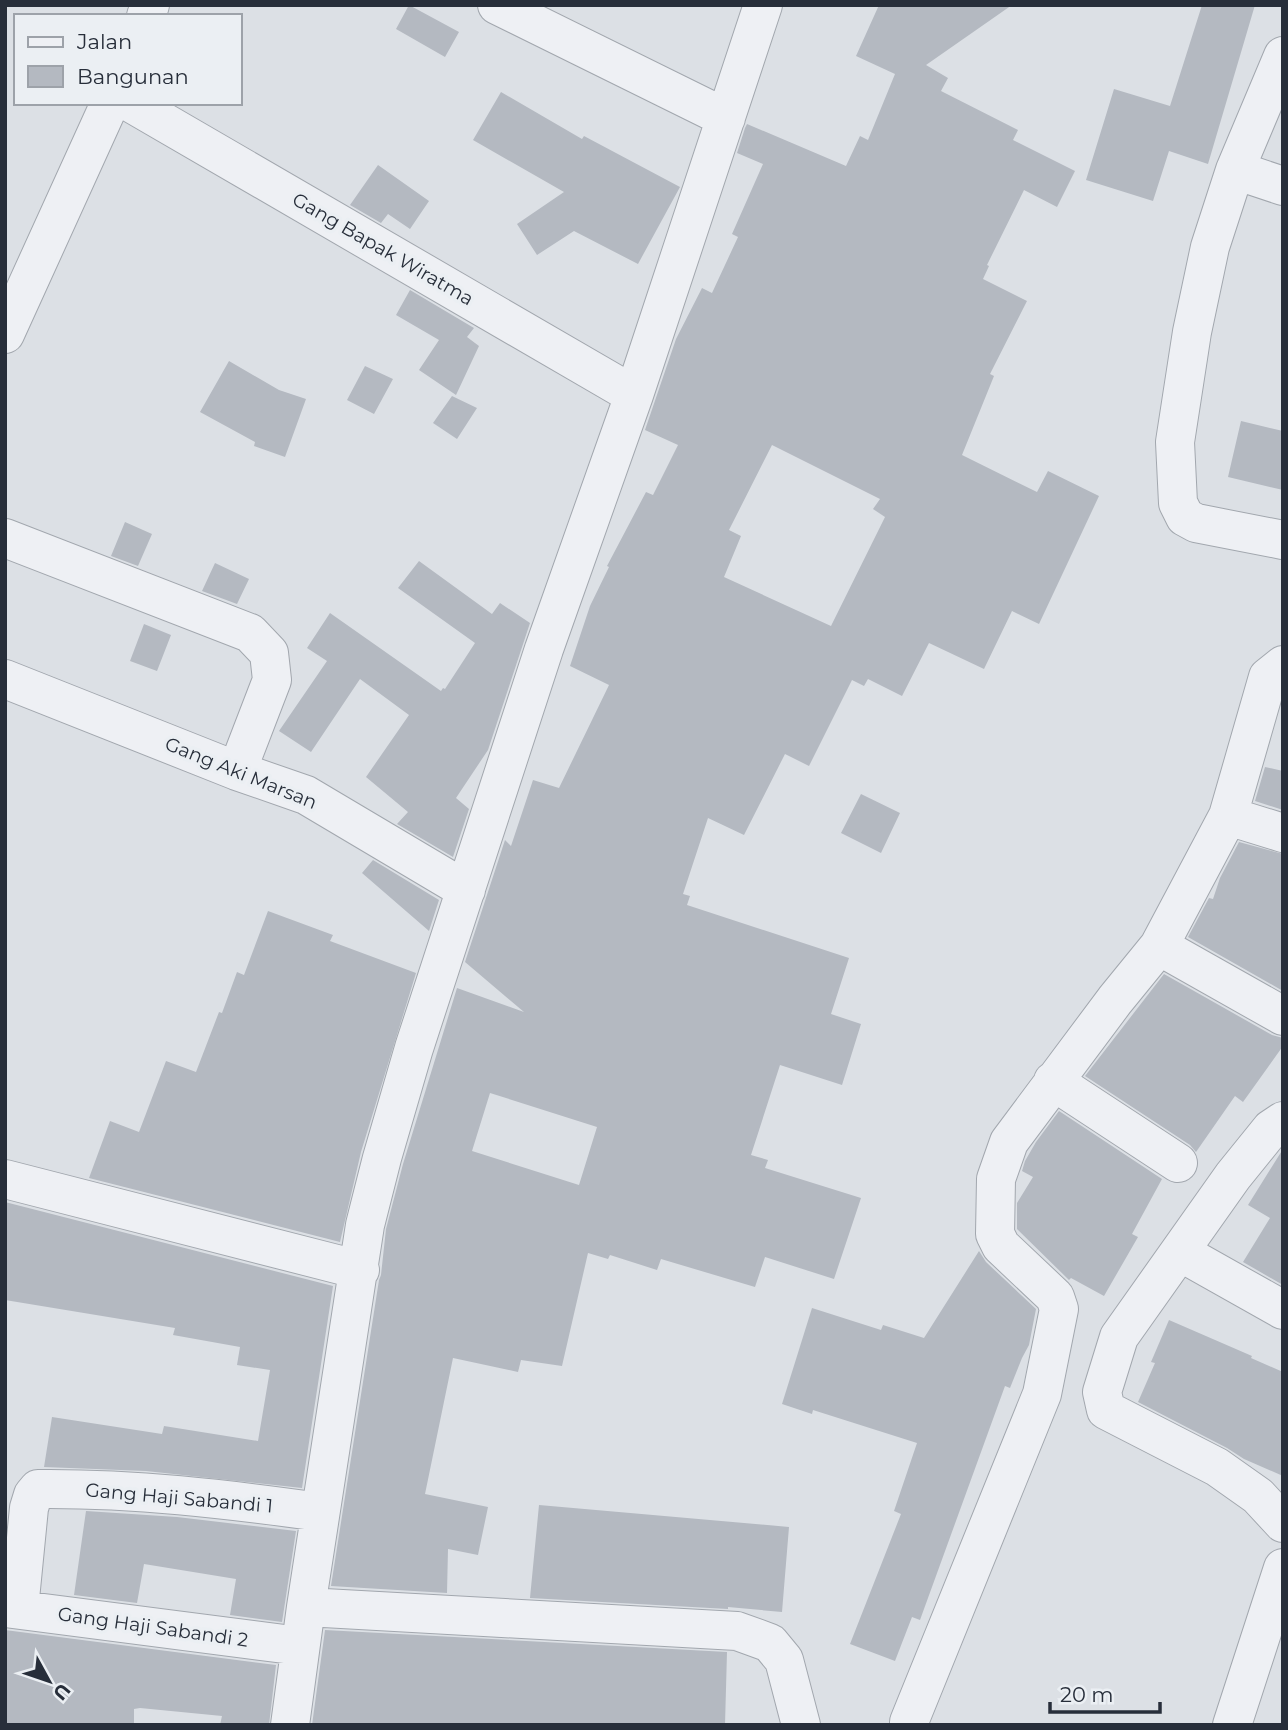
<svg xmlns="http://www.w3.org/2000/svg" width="1288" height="1730" viewBox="0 0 1288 1730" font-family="Montserrat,sans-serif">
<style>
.building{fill:#b4b9c1;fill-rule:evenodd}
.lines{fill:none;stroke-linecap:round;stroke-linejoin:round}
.street-casing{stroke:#a2a7ae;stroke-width:40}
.street{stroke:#eef0f4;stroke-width:38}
.labels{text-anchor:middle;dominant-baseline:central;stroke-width:7;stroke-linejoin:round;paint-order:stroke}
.street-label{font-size:19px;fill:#272e3a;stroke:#ebeff3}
</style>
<rect width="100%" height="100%" fill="#dce0e5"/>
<path class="building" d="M409 5 459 32 445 57 396 29Z
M879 5H1012L926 65 948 78 941 91 1018 130 1013 140 1075 171 1057 207 1024 190 987 265 989 266 983 279 1027 301 990 374 994 376 962 455 1037 492 1048 471 1099 496 1039 624 1012 611 984 669 929 643 902 696 868 679 864 686 852 680 809 766 785 754 744 835 708 818 683 894 690 896 687 905 849 958 831 1014 861 1024 842 1085 780 1065 751 1155 768 1160 765 1168 861 1198 834 1279 765 1257 755 1287 661 1259 657 1270 610 1255 608 1259 588 1253 562 1366 521 1360 518 1372 453 1358 425 1494 488 1507 478 1555 448 1549 447 1593 331 1586 379 1280 381 1275 386 1229 403 1164 457 988 524 1012 465 962 505 840 511 846 533 780 559 788 609 685 570 666 590 606 609 567 607 566 646 492 653 495 678 445 645 430 676 339 702 288 712 293 738 237 732 234 763 164 737 153 745 128 747 124 846 166 860 136 868 140 895 74 856 56ZM772 445 880 499 873 509 885 517 831 626 724 577 741 536 729 530ZM490 1093 597 1127 579 1185 472 1151Z
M1202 5H1255L1208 164 1169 151 1153 201 1086 180 1114 89 1170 106Z
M501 92 582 139 584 136 680 187 638 264 574 231 537 255 517 224 564 192 473 140Z
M378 165 429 201 410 229 388 214 381 223 350 205Z
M410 290 474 328 467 337 479 346 456 395 419 370 439 340 396 315Z
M229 361 279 390 306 399 285 457 254 446 255 442 200 412Z
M365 366 393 379 374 414 347 400Z
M452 396 477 408 457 439 433 423Z
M1241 421 1283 431V490L1228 477Z
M125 522 152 534 138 566 111 556Z
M419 561 492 614 500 603 530 623 488 750 456 798 469 809 453 857 397 824 408 812 366 777 409 715 360 679 311 752 279 731 327 661 307 648 330 613 441 691 443 688 445 689 475 643 398 588Z
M215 563 249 579 237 604 202 591Z
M144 624 171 635 157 671 130 661Z
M1265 767 1283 771V810L1255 801Z
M861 794 900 813 881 853 841 833Z
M1239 842 1283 854V991L1188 937 1209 898 1213 899 1220 878Z
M373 860 439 900 429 931 362 873Z
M268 911 333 935 330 941 416 973 361 1152 340 1242 89 1178 110 1121 139 1132 166 1061 196 1072 219 1012 222 1013 237 972 244 975Z
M1164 974 1272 1035 1283 1038V1046L1243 1102 1235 1096 1196 1152 1190 1145 1085 1076Z
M1059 1111 1162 1179 1132 1234 1138 1237 1104 1296 1071 1278 1069 1280 1017 1229V1203L1033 1177 1022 1171 1025 1161 1036 1142Z
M1283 1149V1285L1243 1262 1270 1218 1248 1205Z
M5 1202 333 1286 302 1488 146 1471 44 1467 52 1417 162 1434 164 1426 258 1441 270 1370 237 1365 240 1347 173 1335 175 1328 5 1300Z
M979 1251 986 1262 1036 1309 1029 1345 1022 1358 1010 1388 1005 1386 920 1620 912 1617 895 1661 850 1644 901 1514 894 1511 917 1443 813 1410 812 1414 782 1404 812 1308 881 1330 883 1325 924 1338Z
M1169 1320 1252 1356 1251 1358 1283 1372V1476L1244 1459 1227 1448 1138 1402 1155 1363 1151 1362Z
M539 1505 789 1527 782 1612 728 1607V1609L530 1598Z
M86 1511 177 1517 296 1531 282 1622 230 1615 236 1579 144 1564 137 1603 74 1595Z
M5 1630 276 1665 269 1725H220L222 1716 140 1708 134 1709V1725H5Z
M325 1630 727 1652 725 1725H312Z"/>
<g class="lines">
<defs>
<path id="street" d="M497 5 726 118
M146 16 150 5
M1283 56 1235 170 1210 247 1192 332 1175 442 1178 503 1185 517 1196 523 1283 540
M131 103 634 395
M1235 170 1283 186
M5 334 110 103
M5 538 250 633 269 653 272 680 237 771
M5 679 237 771 306 795 466 890
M1228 816 1283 833
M1159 946 1283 1016
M1053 1081 1178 1163
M1283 1121 1271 1129 1233 1176 1119 1337 1102 1392 1106 1410 1217 1467 1258 1496 1283 1523
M5 1179 360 1270
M1180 1252 1283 1310
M306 1607 737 1631 770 1643 784 1660 801 1725
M5 1608 300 1646
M19 1609 29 1508 33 1495 38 1489C132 1488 227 1499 320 1512
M909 1722 1042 1394 1059 1309 1055 1297 1001 1246 995 1234 996 1179 1009 1142 1115 1000 1159 946 1228 816 1268 677 1283 665
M290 1725 306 1607 365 1225 382 1158 414 1048 544 649 634 395 763 5
M1232 1725 1283 1568"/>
</defs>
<use href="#street" class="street-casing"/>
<use href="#street" class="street"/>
</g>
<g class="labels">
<g class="street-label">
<text transform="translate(383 249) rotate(30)">Gang Bapak Wiratma</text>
<text transform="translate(241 773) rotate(22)">Gang Aki Marsan</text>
<text transform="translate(179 1498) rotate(5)">Gang Haji Sabandi 1</text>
<text transform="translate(153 1627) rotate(8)">Gang Haji Sabandi 2</text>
</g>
</g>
<rect width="1288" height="1730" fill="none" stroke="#272e3a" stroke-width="14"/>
<rect x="14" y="14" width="228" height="91" fill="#ebeff3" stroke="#9da2a9" stroke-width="2"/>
<rect x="28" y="37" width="35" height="10" fill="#eef0f4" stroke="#9da2a9" stroke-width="2"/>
<text x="77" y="49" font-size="21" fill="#272e3a">Jalan</text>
<rect x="28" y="66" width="35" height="21" fill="#b4b9c1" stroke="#9da2a9" stroke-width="2"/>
<text x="77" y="84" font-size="21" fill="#272e3a">Bangunan</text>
<g transform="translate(49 1681) rotate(130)" stroke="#ebeff3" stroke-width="5" paint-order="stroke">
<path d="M0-5L12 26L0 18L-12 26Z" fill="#272e3a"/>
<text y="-10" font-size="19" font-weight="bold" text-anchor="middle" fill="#272e3a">U</text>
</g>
<path d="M1050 1702v10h110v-10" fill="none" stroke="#272e3a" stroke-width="3.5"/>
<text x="1060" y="1702" font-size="21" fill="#272e3a" stroke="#ebeff3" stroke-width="5" paint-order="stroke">20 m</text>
</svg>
